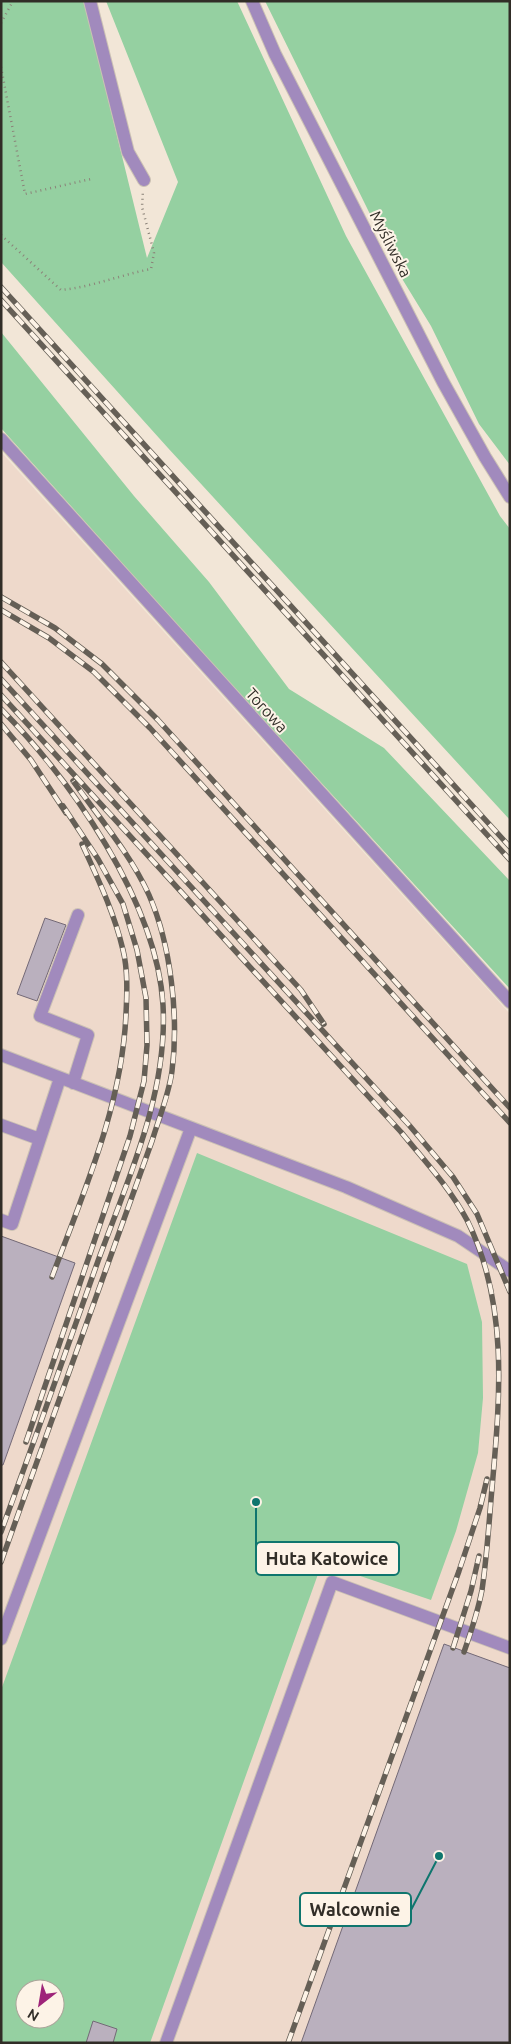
<svg xmlns="http://www.w3.org/2000/svg" width="511" height="2044" viewBox="0 0 511 2044" font-family="Ubuntu,sans-serif">
<style>
.industrial{fill:#eed9cb;fill-rule:evenodd}
.green{fill:#95d0a1;fill-rule:evenodd}
.building{fill:#bab0be;stroke:#736976}
.lines{fill:none;stroke-linecap:round;stroke-linejoin:round}
.minor-casing{stroke:#cbc1b4;stroke-width:14}
.path{stroke:#8b8379;stroke-width:2.5;stroke-dasharray:1 4;stroke-linecap:butt}
.minor{stroke:#a18abd;stroke-width:12}
.rail-casing{stroke:#655f56;stroke-width:5.5}
.rail{stroke:#fdf3e7;stroke-width:4;stroke-dasharray:11;stroke-linecap:butt}
.labels{text-anchor:middle;dominant-baseline:central;stroke-width:4;stroke-linejoin:round;paint-order:stroke}
.street-label{font-size:16px;fill:#312d27;stroke:#fdf3e7}
.leader{fill:none;stroke:#0f766e;stroke-width:2}
.callout-dot{fill:#0f766e;stroke:#fdf3e7;stroke-width:2}
.callout{fill:#fdf3e7;stroke:#0f766e;stroke-width:2}
.callout-label{font-size:18px;text-anchor:middle;font-weight:bold;fill:#312d27}
</style>
<rect width="100%" height="100%" fill="#f2e6d7"/>
<path class="industrial" d="M1 452 510 1014V2043H1ZM25 1989H55V2019H25Z"/>
<path class="green" d="M1 1H84L147 258 178 182 106 1H237L346 236 500 516 510 529V820L168 448 1 262Z
M265 1H510V465L479 424 431 326 401 277Z
M1 332 134 496 209 582 289 689 384 748 510 881V989L209 660 1 428Z
M197 1153 467 1264 482 1322 483 1398 478 1453 456 1531 431 1600 322 1563 150 2043H1V1690ZM25 1989H55V2019H25Z"/>
<path class="building" d="M45 918 66 925 37 1001 17 994Z
M1 1236 75 1263 3 1465H1Z
M444 1644 510 1668V2043H301Z
M93 2021 117 2029 113 2043H86Z"/>
<g class="lines">
<defs>
<path id="minor" d="M90 1 128 152 144 180
M252 1 275 54 443 382 485 457 510 497
M1 439 510 1002
M1 1055 346 1187 458 1236 510 1271
M73 1083 88 1035 40 1016 78 915
M1 1125 34 1137
M1 1220 12 1224 60 1078
M1 1639 191 1128
M166 2043 332 1582 510 1648"/>
</defs>
<use href="#minor" class="minor-casing"/>
<path class="path" d="M1 23 13 1
M1 67 25 194 91 179
M1 235 61 290C92 287 120 275 151 269L154 253 142 207 143 191"/>
<use href="#minor" class="minor"/>
<defs>
<path id="rail" d="M1 287 510 847
M1 300 510 860
M1 597 55 628 102 664 158 720 510 1108
M1 610 49 638 94 672 150 728 510 1123
M1 662 301 990 324 1024
M1 679 409 1125 453 1177 477 1214 510 1292
M1 695 401 1132C424 1160 450 1188 467 1220 509 1304 500 1398 492 1488 489 1522 487 1556 482 1590 478 1611 471 1632 464 1652
M1 709C71 780 157 902 163 1005 168 1093 128 1179 98 1261 66 1351 34 1442 1 1532
M1 724 31 760 66 813
M52 1277C84 1191 122 1106 126 1014 127 994 128 970 123 950 114 912 98 879 82 844
M26 1442 130 1136 144 1081 147 1045 146 998 137 950 123 904 98 859 63 806
M1 1562 152 1141C159 1118 169 1094 172 1071 179 1017 171 945 149 895 131 855 98 816 73 781
M453 1648 471 1591 479 1556
M288 2043 459 1571 480 1508 487 1479"/>
</defs>
<use href="#rail" class="rail-casing"/>
<use href="#rail" class="rail"/>
</g>
<g class="labels">
<g class="street-label">
<text transform="translate(391 244) rotate(63)">Myśliwska</text>
<text transform="translate(267 710) rotate(48)">Torowa</text>
</g>
</g>
<path class="leader" d="M256 1502L256 1559M439 1856L411 1910"/>
<g class="callout-dot">
<circle cx="256" cy="1502" r="5"/>
<circle cx="439" cy="1856" r="5"/>
</g>
<g class="callout">
<rect x="256" y="1542" width="143" height="33" rx="5"/>
<rect x="300" y="1893" width="111" height="33" rx="5"/>
</g>
<g class="callout-label">
<text x="327" y="1565">Huta Katowice</text>
<text x="355" y="1916">Walcownie</text>
</g>
<rect width="511" height="2044" fill="none" stroke="#312d27" stroke-width="5"/>
<g transform="translate(40 2004) rotate(211)"><circle r="24" fill="#fdf3e7" stroke="#aba49a"/>
<path d="M0-4L9 19L0 12L-9 19Z" fill="#9e2379"/>
<text y="-8" font-size="14" font-weight="bold" text-anchor="middle" fill="#312d27">N</text>
</g>
</svg>
